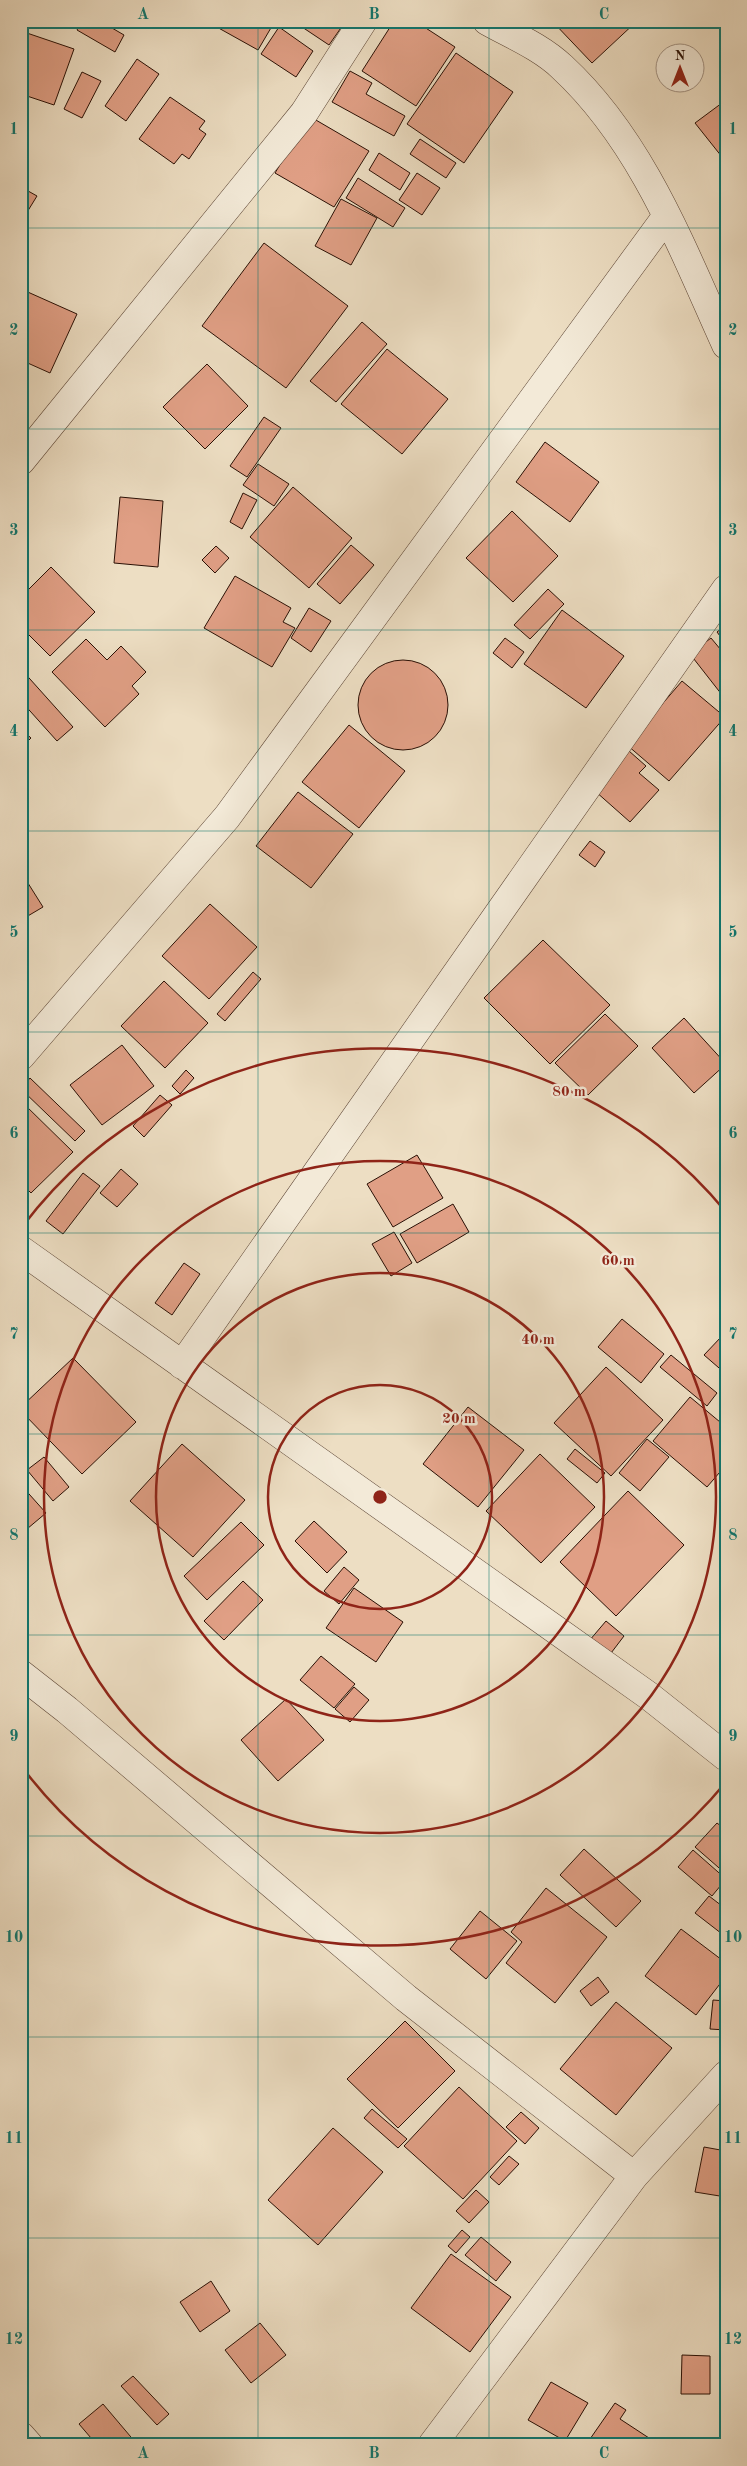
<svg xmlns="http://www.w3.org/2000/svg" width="747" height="2466" viewBox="0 0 747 2466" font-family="'Old Standard TT',serif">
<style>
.building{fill:#e09f85;stroke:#2a1005}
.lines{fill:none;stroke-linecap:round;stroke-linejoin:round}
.minor-casing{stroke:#5b4434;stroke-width:29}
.minor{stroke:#f3ead8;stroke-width:28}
.grid{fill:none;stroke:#0f766e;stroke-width:1;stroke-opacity:0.55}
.ring{fill:none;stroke:#8f2418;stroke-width:2.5}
.centre{fill:#8f2418;stroke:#f3ead8;stroke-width:2.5}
.ring-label{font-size:15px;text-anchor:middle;font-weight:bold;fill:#8f2418;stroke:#f3ead8;stroke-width:5;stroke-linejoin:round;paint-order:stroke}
.neatline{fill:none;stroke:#0f766e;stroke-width:2}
.grid-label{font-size:16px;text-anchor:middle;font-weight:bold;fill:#0f766e}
</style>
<rect width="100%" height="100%" fill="#eddec3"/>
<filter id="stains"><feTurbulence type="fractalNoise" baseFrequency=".004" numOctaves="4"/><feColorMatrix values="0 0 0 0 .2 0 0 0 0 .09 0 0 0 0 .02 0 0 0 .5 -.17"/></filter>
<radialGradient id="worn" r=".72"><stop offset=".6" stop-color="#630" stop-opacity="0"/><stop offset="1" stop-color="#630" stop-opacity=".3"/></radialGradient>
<path class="building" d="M82 21H100L124 35 115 52 77 30Z
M206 21H275L258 50Z
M297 21H344L345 22 329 45 296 23Z
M394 21H415L455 47 416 106 362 71Z
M552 21H637L592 63Z
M279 27 313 51 296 77 261 54Z
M21 31 74 49 54 105 21 94Z
M456 53 513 92 464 163 407 124Z
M137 59 159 74 126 121 105 106Z
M350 71 372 83 366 94 405 116 394 136 332 102Z
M82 72 101 81 82 118 64 109Z
M170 97 205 121 199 129 206 134 189 159 182 154 174 164 139 139Z
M726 100V162L695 123Z
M309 116 369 151 334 207 275 173Z
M420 139 456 163 446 178 410 154Z
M379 153 410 173 400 190 369 170Z
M417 173 440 188 422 215 399 200Z
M358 178 405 208 393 227 346 198Z
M21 187 37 196 21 222Z
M341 199 377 218 351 265 315 246Z
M264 243 348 306 286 388 202 326Z
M21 289 77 314 50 373 21 360Z
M362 322 387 344 336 402 310 381Z
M387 349 448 399 402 454 341 404Z
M207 364 248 406 205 449 163 407Z
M264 417 281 428 247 477 230 466Z
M545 442 599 482 570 522 516 482Z
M258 464 289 484 274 506 243 485Z
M293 487 352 538 309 588 250 537Z
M243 493 257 500 242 529 230 522Z
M120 497 163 501 158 567 114 563Z
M512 511 558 556 513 602 466 558Z
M351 545 374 565 340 604 317 584Z
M216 546 229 558 215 573 202 560Z
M51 567 95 612 50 656 21 627V597Z
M235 576 291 608 283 622 295 628 272 667 204 628Z
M548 589 564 604 530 639 514 625Z
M309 608 331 621 311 652 291 638Z
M562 610 624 656 586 708 524 664Z
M726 625V644L717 632Z
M505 638 524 652 512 668 493 653Z
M711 638 726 656V700L690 654Z
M86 639 107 660 121 646 146 672 132 686 139 694 105 727 52 672Z
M358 705a45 45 0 1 1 90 0a45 45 0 1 1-90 0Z
M21 669 73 727 57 741 21 701Z
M682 681 725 717 669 781 627 745Z
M349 725 405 771 359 828 302 782Z
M21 729 31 738 21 748Z
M629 751 646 766 639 773 659 790 630 822 595 791Z
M298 792 353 834 311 888 256 846Z
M590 841 605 852 595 867 579 855Z
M21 872 43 907 21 920Z
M210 904 257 947 209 999 162 956Z
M543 940 610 1005 550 1064 484 998Z
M253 972 261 979 225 1021 217 1014Z
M164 981 208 1023 165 1068 121 1026Z
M605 1014 638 1046 588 1095 555 1063Z
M684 1018 726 1064 694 1093 652 1048Z
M122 1045 154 1086 102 1125 70 1085Z
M186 1070 194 1078 180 1094 172 1086Z
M30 1078 85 1131 75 1141 21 1089Z
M160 1095 172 1105 144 1137 133 1126Z
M24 1104 73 1152 31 1193 21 1183V1107Z
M417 1155 443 1198 393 1227 367 1184Z
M121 1169 138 1184 117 1207 100 1193Z
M83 1173 100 1186 63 1234 46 1221Z
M453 1204 469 1232 417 1263 400 1234Z
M394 1232 412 1263 391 1276 372 1244Z
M184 1263 200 1274 172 1315 155 1303Z
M622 1319 664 1354 641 1383 598 1347Z
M722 1336 726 1339V1374L704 1355Z
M671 1355 717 1393 707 1406 660 1367Z
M73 1358 136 1422 82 1474 21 1411V1407Z
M606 1367 663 1420 611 1476 554 1423Z
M690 1397 726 1427V1465L707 1487 653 1441Z
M468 1407 524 1450 478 1507 423 1464Z
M647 1439 669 1457 640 1491 619 1473Z
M182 1444 245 1500 193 1557 130 1501Z
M575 1449 605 1473 597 1483 567 1459Z
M540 1454 595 1507 541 1563 486 1511Z
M44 1457 69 1487 53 1501 27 1470Z
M21 1485 46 1513 21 1534Z
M628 1491 684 1545 616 1616 560 1562Z
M314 1521 347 1552 327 1573 295 1541Z
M241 1522 264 1545 207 1600 184 1576Z
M344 1567 359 1580 339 1604 324 1591Z
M243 1581 263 1600 224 1640 204 1621Z
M354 1588 403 1622 376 1662 326 1628Z
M606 1621 624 1636 608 1657 589 1641Z
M321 1656 355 1684 334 1708 300 1680Z
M354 1687 369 1700 350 1722 335 1709Z
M286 1699 324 1740 278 1781 241 1740Z
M717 1823 726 1830V1874L695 1847Z
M584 1849 641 1901 616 1927 560 1875Z
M693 1850 726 1879 712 1896 678 1867Z
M546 1888 607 1937 555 2003 506 1963 522 1942 511 1932Z
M709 1896 726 1909V1937L695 1913Z
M480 1911 517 1941 486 1979 450 1949Z
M681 1929 726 1963V1976L696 2015 645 1976Z
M598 1977 609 1992 591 2006 580 1991Z
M713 2000 726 2001V2030L710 2029Z
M616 2002 672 2048 616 2115 560 2069Z
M405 2021 455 2071 398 2128 347 2079Z
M459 2087 517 2141 463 2199 404 2146Z
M372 2109 407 2139 398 2148 364 2118Z
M521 2112 539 2128 525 2144 506 2127Z
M333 2128 383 2172 318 2245 268 2200Z
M704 2147 726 2151V2197L695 2192Z
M509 2156 519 2164 499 2185 490 2177Z
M476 2190 489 2202 469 2223 456 2211Z
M462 2230 470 2237 456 2253 448 2246Z
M481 2237 511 2262 496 2281 465 2255Z
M451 2254 511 2297 470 2352 411 2308Z
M211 2281 230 2311 200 2332 180 2302Z
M722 2320H726V2385L720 2384Z
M260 2323 286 2355 251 2383 225 2350Z
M682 2355 710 2356V2394H681Z
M133 2376 169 2414 157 2425 121 2386Z
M551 2382 588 2403 565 2441 528 2420Z
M615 2403 626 2410 620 2419 649 2438 644 2445H599L590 2439Z
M103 2404 136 2443 134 2445H97L79 2424Z"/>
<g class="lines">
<defs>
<path id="minor" d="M487 21C512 35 541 47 562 67 642 141 682 248 726 345
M21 461 304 113 363 21
M21 1056 227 817 666 217
M21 1250 649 1696 726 1757
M182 1365 726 589
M21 1674 67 1710 406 1998 634 2176
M21 2436 29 2445
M432 2445 634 2176 726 2075"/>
</defs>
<use href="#minor" class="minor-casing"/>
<use href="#minor" class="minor"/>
</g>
<path class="grid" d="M258 21V2445M489 21V2445M21 228H726M21 429H726M21 630H726M21 831H726M21 1032H726M21 1233H726M21 1434H726M21 1635H726M21 1836H726M21 2037H726M21 2238H726"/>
<g class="ring">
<circle cx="380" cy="1497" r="112"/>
<circle cx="380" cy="1497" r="224"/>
<circle cx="380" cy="1497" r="336"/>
<path d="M726 1782A448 448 0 0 1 22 1767M22 1227A448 448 0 0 1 726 1212"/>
</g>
<circle cx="380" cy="1497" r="8" class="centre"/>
<g class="ring-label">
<text x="569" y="1096">80 m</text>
<text x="618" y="1265">60 m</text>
<text x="538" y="1344">40 m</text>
<text x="459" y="1423">20 m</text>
</g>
<rect width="747" height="2466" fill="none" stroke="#eddec3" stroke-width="55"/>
<g transform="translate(680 68)"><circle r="24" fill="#f3ead8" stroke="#a39384"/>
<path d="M0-4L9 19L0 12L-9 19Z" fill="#8f2418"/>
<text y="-8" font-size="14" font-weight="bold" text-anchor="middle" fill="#2a1005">N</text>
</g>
<rect x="28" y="28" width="692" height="2410" class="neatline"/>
<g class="grid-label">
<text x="143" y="19">A</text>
<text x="374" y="19">B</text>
<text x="604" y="19">C</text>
<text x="14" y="134">1</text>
<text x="733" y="134">1</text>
<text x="14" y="335">2</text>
<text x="733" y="335">2</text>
<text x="14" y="535">3</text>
<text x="733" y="535">3</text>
<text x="14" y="736">4</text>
<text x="733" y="736">4</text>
<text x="14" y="937">5</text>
<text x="733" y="937">5</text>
<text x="14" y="1138">6</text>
<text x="733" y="1138">6</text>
<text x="14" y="1339">7</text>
<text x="733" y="1339">7</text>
<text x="14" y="1540">8</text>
<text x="733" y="1540">8</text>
<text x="14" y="1741">9</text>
<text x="733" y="1741">9</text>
<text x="14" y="1942">10</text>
<text x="733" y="1942">10</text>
<text x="14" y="2143">11</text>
<text x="733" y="2143">11</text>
<text x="14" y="2344">12</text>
<text x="733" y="2344">12</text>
<text x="143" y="2458">A</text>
<text x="374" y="2458">B</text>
<text x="604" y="2458">C</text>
</g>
<rect width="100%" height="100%" filter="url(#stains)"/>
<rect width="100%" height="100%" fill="url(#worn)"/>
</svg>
